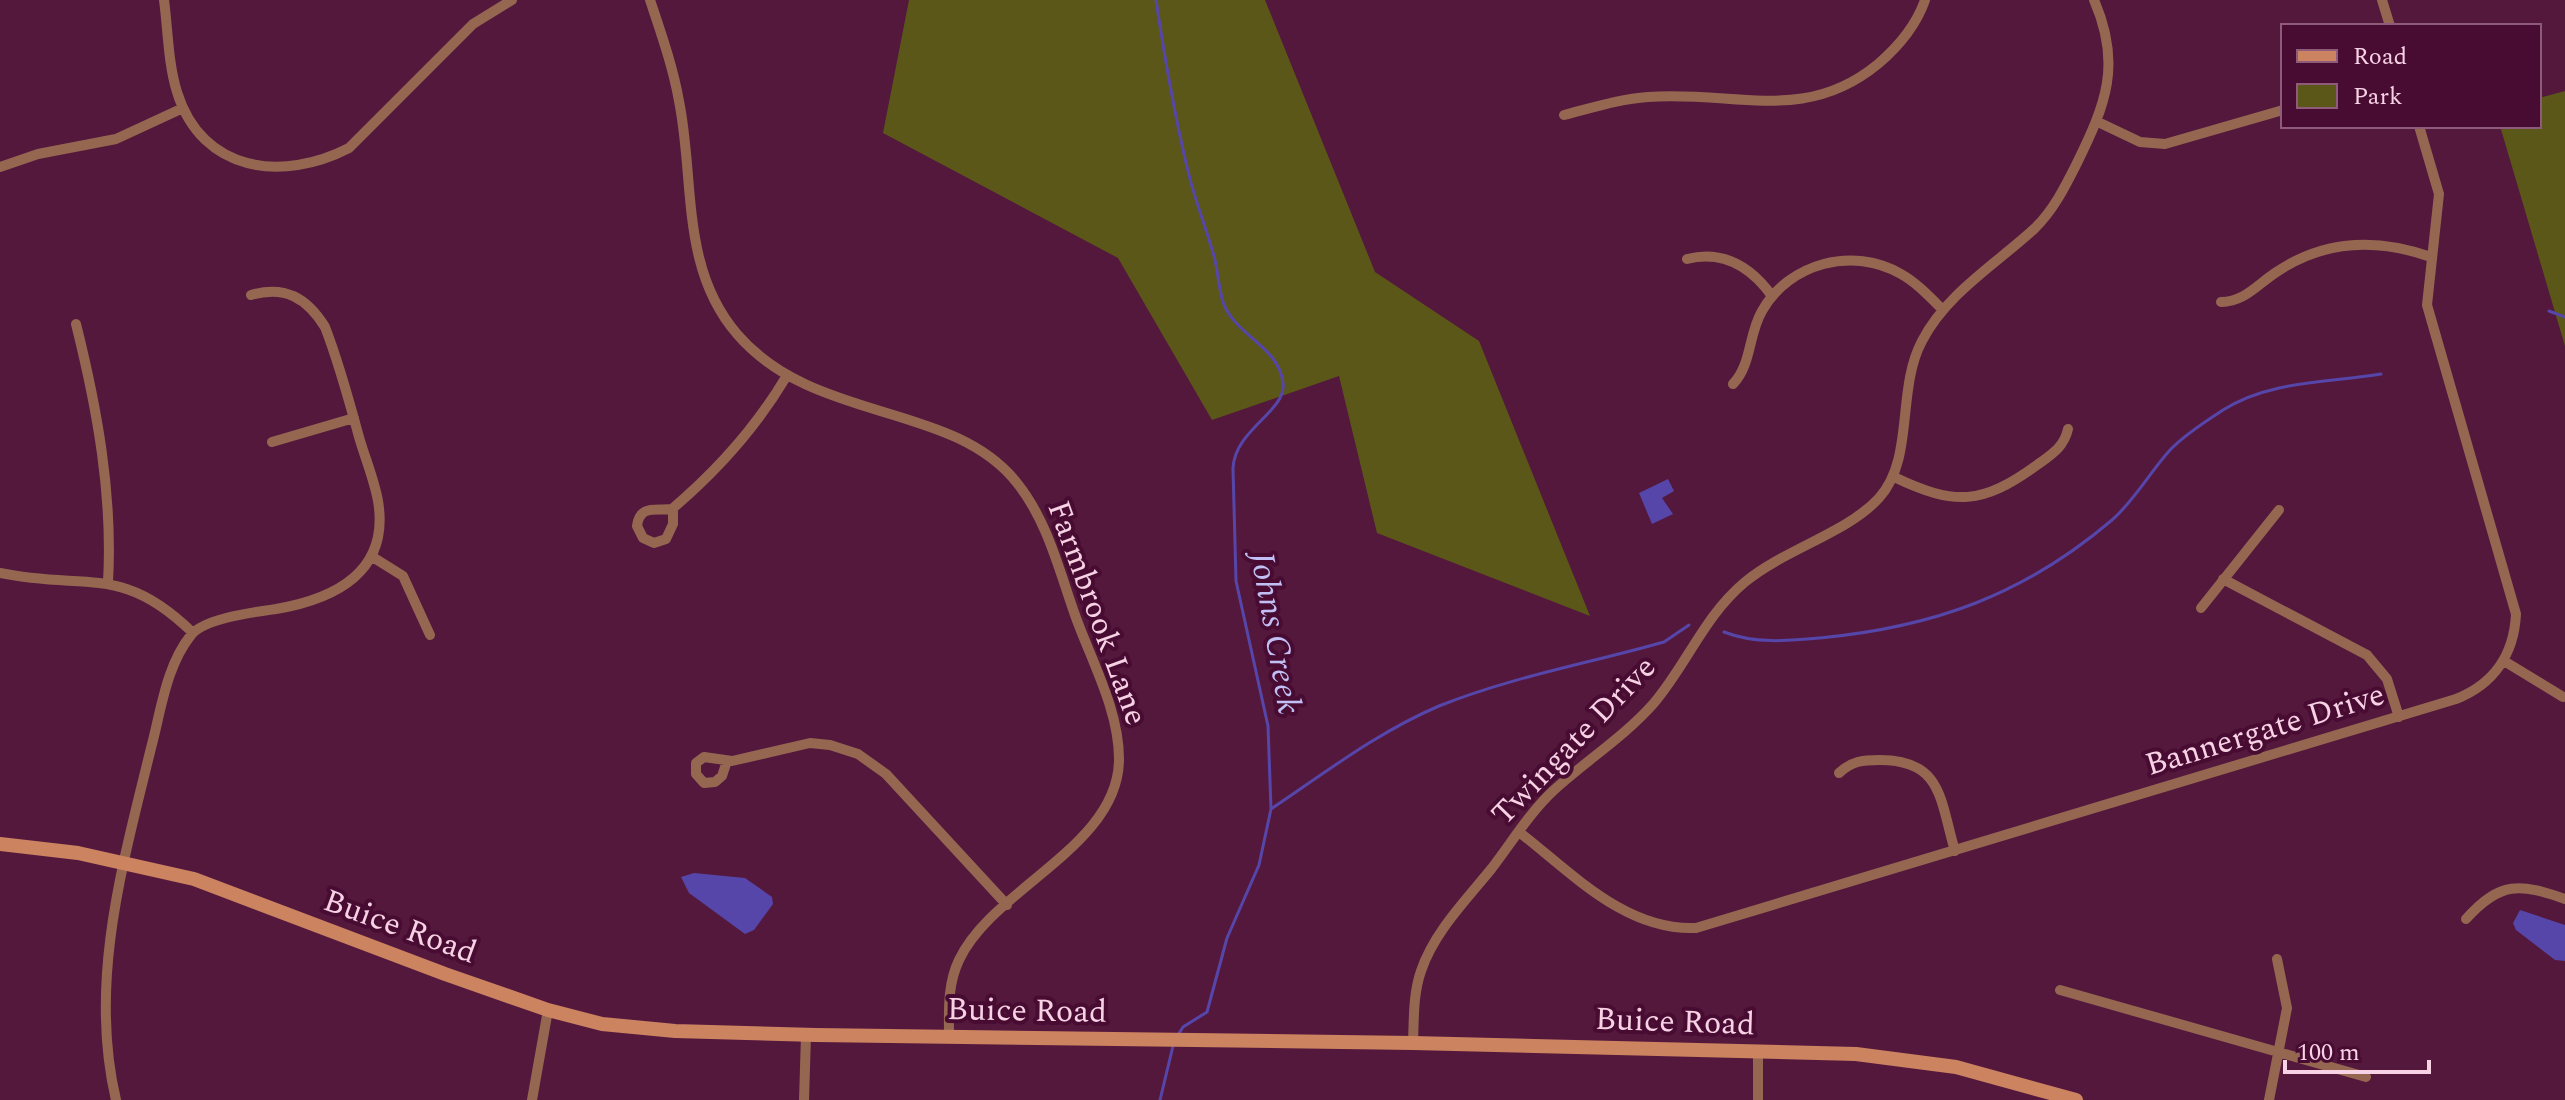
<svg xmlns="http://www.w3.org/2000/svg" width="2565" height="1100" viewBox="0 0 2565 1100" font-family="Spectral,serif">
<style>
.green{fill:#5b5718}
.water{fill:#5646a9}
.lines{fill:none;stroke-linecap:round;stroke-linejoin:round}
.stream{stroke:#5646a9;stroke-width:3}
.street{stroke:#956751;stroke-width:10}
.secondary{stroke:#cc8360;stroke-width:14}
.labels{text-anchor:middle;dominant-baseline:central;stroke-width:8;stroke-linejoin:round;paint-order:stroke}
.street-label{font-size:32px;fill:#f7d1e4;stroke:#480c33}
.water-label{font-size:34px;font-style:italic;fill:#c1bff4;stroke:#480c33}
</style>
<rect width="100%" height="100%" fill="#54183d"/>
<path class="green" d="M909 0H1265L1375 272 1479 341 1590 616 1377 533 1339 376 1212 420 1118 258 883 133Z
M2565 91V346L2500 126H2539V98Z"/>
<path class="water" d="M1668 479 1674 491 1662 498 1673 514 1652 524 1639 493Z
M694 873 745 878 772 897 773 904 754 930 745 934 689 893 681 877Z
M2520 910 2565 925V961L2555 960 2516 930 2513 923Z"/>
<g class="lines">
<path class="stream" d="M1156 0C1165 60 1175 120 1190 179 1197 206 1208 233 1215 260 1218 274 1219 289 1223 302 1235 336 1279 346 1283 383 1287 411 1235 429 1233 468L1236 581 1268 726 1271 809 1259 865 1227 938 1207 1012 1183 1027 1178 1035
M2549 311 2565 317
M1724 632C1755 644 1787 641 1820 638 1934 627 2024 595 2112 520 2135 500 2150 472 2170 450 2184 435 2206 421 2223 410 2270 380 2329 383 2381 374
M1271 809C1326 772 1378 732 1439 706 1511 677 1590 663 1664 642L1689 625
M1160 1100 1173 1046"/>
<path class="street" d="M164 0C168 30 168 63 177 92 202 173 283 182 349 148L473 24 512 0
M650 0C661 33 673 67 679 101 695 180 680 268 737 334 814 424 953 401 1017 483 1047 520 1059 570 1075 615 1091 660 1119 710 1119 759 1119 846 993 888 959 960 947 985 949 1012 949 1038
M2382 0 2390 26
M1564 115C1592 108 1619 99 1648 97 1734 90 1804 125 1878 64 1899 46 1916 26 1925 0
M2098 122 2140 142 2165 144 2283 110
M0 167 38 154 116 139 183 108
M1687 259C1723 250 1751 267 1772 296
M2221 302C2244 302 2257 285 2275 273 2323 240 2377 238 2431 257
M76 324C97 408 113 495 108 582
M1733 384C1752 364 1748 335 1762 311 1789 263 1853 246 1901 274 1917 283 1930 297 1943 310
M272 442 354 418
M1894 477C1955 506 1982 505 2037 465 2052 454 2064 447 2068 429
M673 509V524L666 539 654 543 643 538 637 526C640 504 656 511 672 509 718 470 755 429 786 377
M371 556 403 576 430 635
M0 573C86 591 121 563 192 632
M2223 579 2367 655 2387 679 2399 717
M2201 608 2279 510
M2504 661 2563 697
M727 761 722 776 715 782 704 783 696 774V763L704 757 732 761 810 743 830 745 858 754 886 774 1007 905
M1839 773C1852 761 1862 760 1880 760 1943 760 1940 801 1955 851
M1519 832C1572 873 1625 931 1696 928L2456 699C2494 684 2514 654 2516 614L2427 305 2439 194 2419 126
M2466 919C2500 881 2520 883 2565 899
M2060 990 2366 1077
M1413 1043C1414 1019 1413 994 1421 971 1434 932 1467 899 1492 868 1512 842 1530 812 1554 790 1587 760 1625 736 1654 703 1687 664 1705 615 1745 582 1785 549 1847 533 1879 498 1915 458 1896 390 1922 341 1946 294 1996 264 2034 229 2053 211 2065 187 2077 163 2106 104 2122 64 2094 0
M116 1100C88 982 123 863 151 748 161 711 166 666 191 635 205 618 255 612 276 609 335 599 390 572 378 501 374 479 365 458 359 437 349 400 339 363 325 327 307 298 285 285 251 295
M532 1100 548 1010
M804 1100 806 1035
M1758 1100V1052
M2269 1100 2287 1008 2277 959"/>
<path class="secondary" d="M0 844 78 853 194 879 445 974 548 1010 602 1024 675 1031 816 1035 1413 1043 1856 1054 1956 1067 2076 1100"/>
</g>
<g class="labels">
<g class="street-label">
<text transform="translate(1097 613) rotate(70)">Farmbrook Lane</text>
<text transform="translate(2265 730) rotate(-17)">Bannergate Drive</text>
<text transform="translate(1574 741) rotate(-46)">Twingate Drive</text>
<text transform="translate(400 927) rotate(20)">Buice Road</text>
<text transform="translate(1027 1011) rotate(1)">Buice Road</text>
<text transform="translate(1675 1022) rotate(2)">Buice Road</text>
</g>
<g class="water-label">
<text transform="translate(1275 633) rotate(80)">Johns Creek</text>
</g>
</g>
<rect x="2281" y="24" width="260" height="104" fill="#480c33" stroke="#8e5b7a" stroke-width="2"/>
<rect x="2297" y="50" width="40" height="12" fill="#cc8360" stroke="#8e5b7a" stroke-width="2"/>
<text x="2353" y="64" font-size="24" fill="#f7d1e4">Road</text>
<rect x="2297" y="84" width="40" height="24" fill="#5b5718" stroke="#8e5b7a" stroke-width="2"/>
<text x="2353" y="104" font-size="24" fill="#f7d1e4">Park</text>
<path d="M2285 1060v12h144v-12" fill="none" stroke="#f7d1e4" stroke-width="4"/>
<text x="2297" y="1060" font-size="24" fill="#f7d1e4" stroke="#480c33" stroke-width="6" paint-order="stroke">100 m</text>
</svg>
